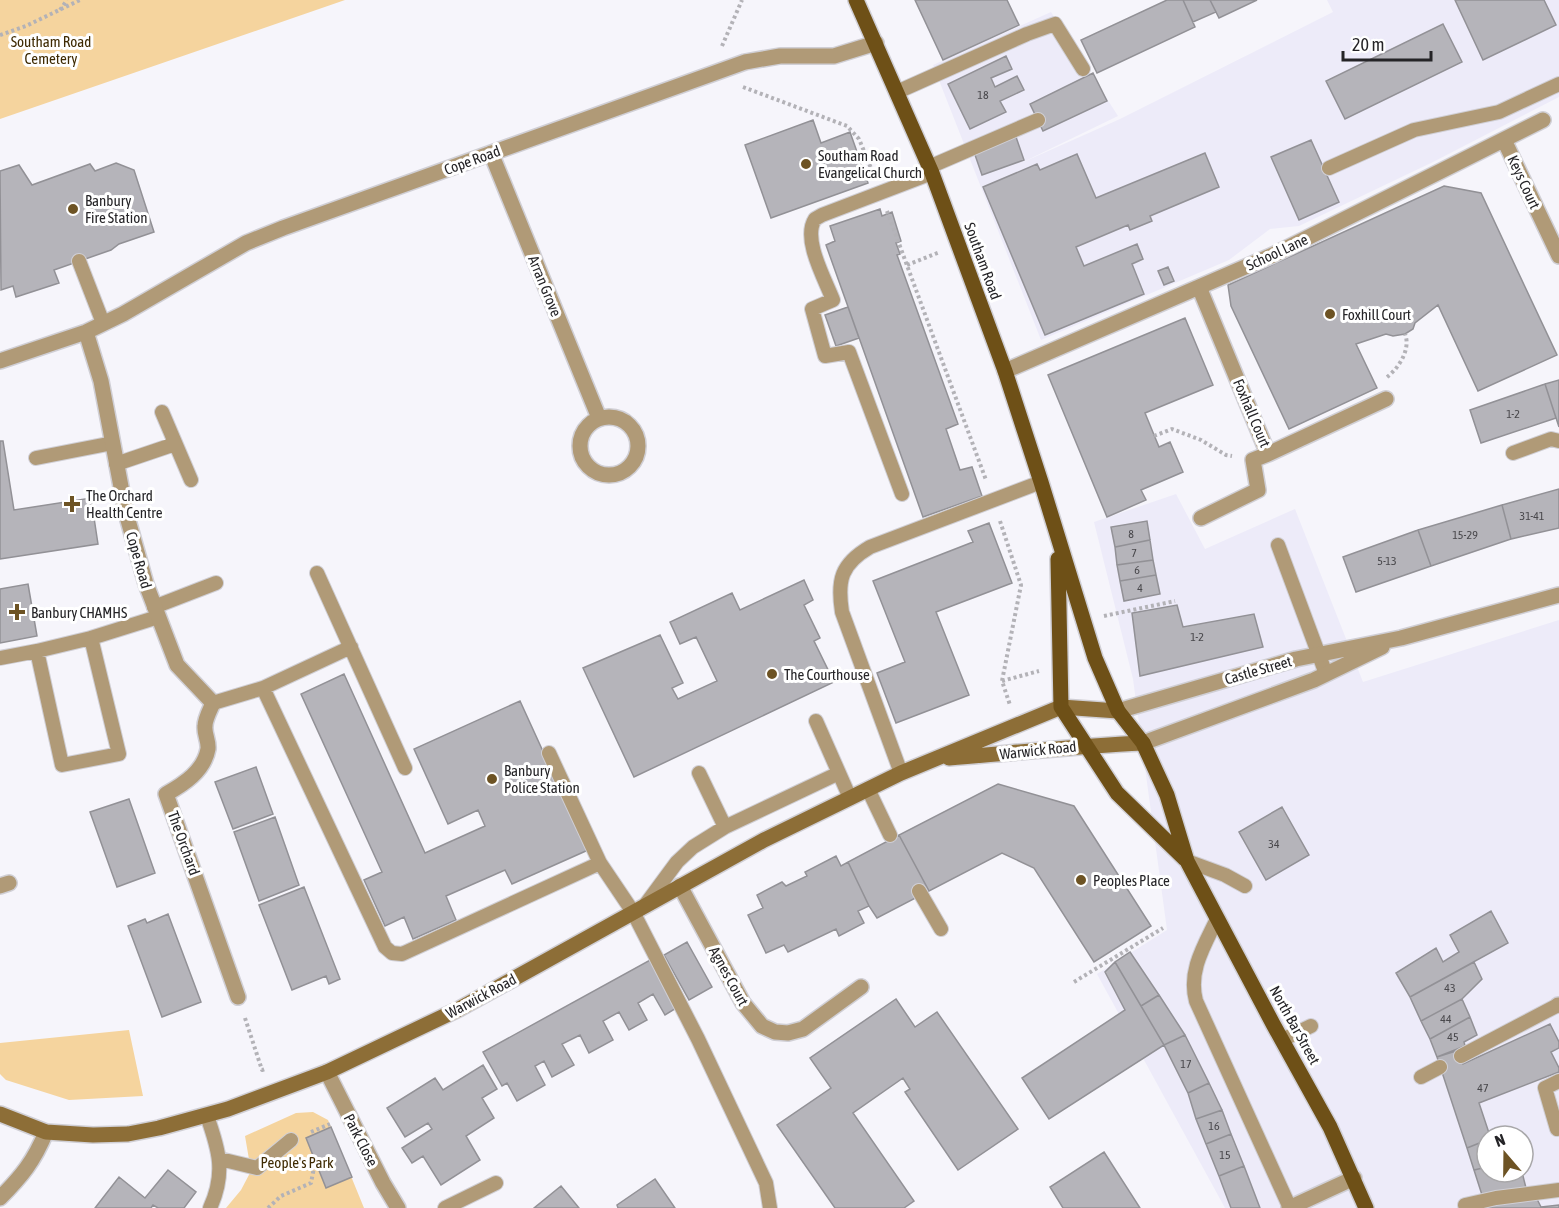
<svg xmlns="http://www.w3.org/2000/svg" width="1559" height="1208" viewBox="0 0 1559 1208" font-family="'Asap Condensed',sans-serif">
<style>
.built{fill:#edebf9;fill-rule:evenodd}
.green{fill:#f5d49e}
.building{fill:#b5b4ba;stroke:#929196;stroke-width:1.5}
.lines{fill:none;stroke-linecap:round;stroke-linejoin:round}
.service-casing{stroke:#d0cfd5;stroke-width:16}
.minor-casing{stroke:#d0cfd5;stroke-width:18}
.tertiary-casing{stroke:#d0cfd5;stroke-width:18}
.secondary-casing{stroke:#d0cfd5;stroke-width:18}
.primary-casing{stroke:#d0cfd5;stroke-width:18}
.path{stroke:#b3b2b7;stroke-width:4;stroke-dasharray:3 3;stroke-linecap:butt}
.service{stroke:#b09a77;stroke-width:14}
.minor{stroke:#b09a77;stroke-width:15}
.tertiary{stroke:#b09a77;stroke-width:15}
.secondary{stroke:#8d6e37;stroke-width:15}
.primary{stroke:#6e5017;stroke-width:15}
.poi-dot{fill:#6d5324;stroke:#fff;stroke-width:2}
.labels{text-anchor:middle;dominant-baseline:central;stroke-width:6;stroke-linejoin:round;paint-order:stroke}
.number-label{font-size:12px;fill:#49484c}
.park-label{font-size:15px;fill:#3e2a02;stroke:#fff}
.poi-label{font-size:15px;fill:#252427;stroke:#fff;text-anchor:start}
.street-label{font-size:15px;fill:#252427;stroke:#fff}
</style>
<rect width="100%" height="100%" fill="#f6f5fb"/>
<path class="built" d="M1327 0H1559V97L1433 162 1299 226 1270 229 1229 260 1041 340 933 65 1051 12 1118 116 1019 164 1120 119 1333 12Z
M1176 494 1205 549 1295 509 1363 682 1559 620V1208H1225L1097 974 1167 930 1133 679 1094 522ZM1487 1136H1523V1172H1487Z"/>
<path class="green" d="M0 0H345L0 119Z
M129 1030 143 1096 69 1100 6 1080 0 1074V1043Z
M313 1112 328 1120 364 1208H226L241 1190 251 1171 245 1136 296 1113Z"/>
<path class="building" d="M915 0H1007L1019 25 943 60Z
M1167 0H1183L1195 27 1097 73 1081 40Z
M1183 0H1210L1216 12 1193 22Z
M1210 0H1257L1219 18Z
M1455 0H1544L1556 25 1483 60Z
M1443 24 1462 62 1345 119 1326 81Z
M1006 56 1012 69 991 78 995 87 1017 76 1024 90 1000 101 1006 112 970 129 948 84Z
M1093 73 1107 101 1043 131 1030 104Z
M813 120 821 143 850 132 868 183 771 218 745 145Z
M1016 137 1024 160 982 175 974 152Z
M1311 140 1339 202 1299 220 1271 157Z
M1205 153 1219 187 1150 216 1152 221 1130 230 1128 225 1076 247 1084 266 1137 244 1143 259 1132 264 1144 294 1045 335 983 187 1037 164 1040 170 1077 154 1096 198Z
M116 163 134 170 154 232 119 244 111 250 54 270 59 283 16 297 13 286 1 290 0 171 19 165 32 185 90 164 95 171Z
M1444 186 1481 193 1557 355 1478 391 1438 305 1415 323 1413 329 1405 334 1393 336 1386 334 1356 344 1377 388 1289 429 1231 306 1228 285Z
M880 209 882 216 892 212 901 241 896 243 900 254 897 255 958 424 946 429 960 470 972 467 982 496 923 517 826 245 835 241 830 226Z
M1168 267 1174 281 1164 285 1158 271Z
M848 307 859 338 836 346 825 315Z
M1185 318 1213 385 1145 413 1159 447 1170 442 1183 472 1141 490 1146 500 1107 517 1048 375Z
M1559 380V427L1545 384Z
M1545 384 1556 418 1481 443 1470 410Z
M0 441H3L14 510 91 498 98 544 0 559Z
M1559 489V528L1511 539 1502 505Z
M1502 505 1511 539 1431 566 1418 530Z
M1147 521 1150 540 1115 547 1111 527Z
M989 523 1012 583 936 612 969 695 896 723 877 673 905 662 873 581 973 542 968 531Z
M1418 530 1431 566 1356 592 1343 557Z
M1150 540 1153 560 1117 565 1115 547Z
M1153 560 1156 575 1120 581 1117 565Z
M1156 575 1160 594 1124 601 1120 581Z
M804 580 813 600 804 605 820 638 814 641 834 682 634 777 583 668 660 635 683 683 672 688 678 699 717 681 696 637 680 644 670 622 732 593 740 610Z
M28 584 37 636 0 643V589Z
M1177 605 1183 627 1254 614 1263 647 1140 676 1132 613Z
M344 674 425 853 485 826 478 810 448 824 414 749 520 701 588 850 512 884 505 870 446 896 456 920 413 939 404 917 385 926 364 880 382 872 301 694Z
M256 767 273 814 233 829 215 782Z
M998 784 1074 806 1151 926 1094 962 1034 868 1002 853 929 891 899 835Z
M129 799 155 873 117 887 90 812Z
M1282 807 1309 855 1266 880 1239 832Z
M275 817 299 885 259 901 234 832Z
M899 835 929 891 877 918 869 906 848 862Z
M836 856 841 866 848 862 869 906 858 911 864 923 839 936 836 929 788 952 784 945 766 953 748 915 763 908 757 895 782 882 786 886 807 876 805 872Z
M304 887 340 979 329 984 326 976 292 990 259 905Z
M1491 911 1508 943 1410 997 1396 973 1436 948 1443 962 1459 952 1450 935Z
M168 914 201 1002 162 1017 128 926 145 919 147 923Z
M687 942 712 987 689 1000 664 955Z
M1130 952 1159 995 1141 1006 1115 962Z
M652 959 678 1007 665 1015 653 994 638 1003 647 1020 629 1030 619 1012 603 1021 613 1040 589 1053 580 1035 562 1044 574 1065 552 1077 544 1061 535 1066 545 1085 517 1101 507 1083 502 1086 483 1052Z
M1115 962 1164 1045 1049 1119 1022 1078 1125 1010 1105 972Z
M1474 962 1482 979 1462 999 1421 1021 1410 997Z
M1159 995 1185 1035 1164 1045 1141 1006Z
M896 999 915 1027 937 1012 1018 1129 958 1170 905 1092 910 1089 903 1078 853 1113 914 1201 904 1208H835L777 1125 831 1088 810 1058Z
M1462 999 1470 1017 1430 1039 1421 1021Z
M1470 1017 1477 1035 1464 1042 1465 1046 1437 1057 1430 1039Z
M1550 1024 1559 1042V1048L1551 1052 1559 1068V1072L1479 1103 1490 1136H1487V1140L1467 1148 1437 1057 1459 1050 1463 1064Z
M1185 1035 1209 1083 1188 1093 1164 1045Z
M483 1065 497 1089 482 1098 494 1118 466 1136 480 1160 441 1185 423 1156 412 1163 402 1148 432 1129 428 1123 405 1137 387 1108 435 1078 443 1090Z
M1209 1083 1222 1110 1196 1119 1188 1093Z
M1222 1110 1231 1134 1206 1144 1196 1119Z
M331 1127 352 1177 326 1188 306 1138Z
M1231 1134 1244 1166 1219 1176 1206 1144Z
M1487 1140V1167L1474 1170 1467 1148Z
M1104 1152 1140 1208H1063L1050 1187Z
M1244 1166 1260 1208H1231L1219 1176Z
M1487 1167V1172H1522L1526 1188 1482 1195 1474 1170Z
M168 1170 196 1192 184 1208H158L153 1205 151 1208H95L119 1177 145 1198Z
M655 1179 675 1208H618L617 1205Z
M561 1186 579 1208H534Z
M1535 1195 1541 1207 1559 1205V1208H1486L1485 1204Z"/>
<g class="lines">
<defs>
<path id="service" d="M897 92 1027 34 1055 24 1083 69
M929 167 1038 120
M1329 168 1414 130 1499 112 1559 84
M79 261 103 323
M162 412 191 480
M1513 453 1551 439 1559 441
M36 458 113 443
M116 464 175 444
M902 494 849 352 825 356 812 309 833 300C825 279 802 239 815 219L822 215 932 173
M1278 545 1326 674
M317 573 405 768
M154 607 216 583
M91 638 37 651 62 765 119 754 91 638 158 617
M0 658 37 651
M263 688 385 947 392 953 402 954 600 863
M213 703 263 688 351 647
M816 721 850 798
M549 753 600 863 633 912 698 1039 766 1183 770 1208
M699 773 725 827
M901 773 842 612C837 580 841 564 870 547L1041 482
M868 789 890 835
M1187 861 1225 875 1245 886
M919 891 941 929
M646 904 677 862 693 847 725 827 839 773
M1217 919C1204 946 1188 971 1196 1001L1290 1208
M1282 1040 1311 1026
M1461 1056 1558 1005
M1421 1077 1440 1067
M207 1116C219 1150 226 1173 210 1208
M1557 1129 1545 1088 1559 1081
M220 1159 257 1168 291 1140
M1465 1205 1496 1198 1559 1190
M445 1208 496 1183"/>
<path id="minor" d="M1504 140 1559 256
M491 153 599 418
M1199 287 1268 454 1386 399
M86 332 101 381 126 513 146 584 177 665 213 703C210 710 205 719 205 726 204 734 209 741 208 749 204 771 184 784 166 794L238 997
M0 361 86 332 123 314 246 243 283 228 745 62 780 56H834L876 43
M1005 371 1273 255 1543 120
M580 446a29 29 0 1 1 58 0a29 29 0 1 1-58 0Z
M1201 518 1258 490 1253 460 1268 454
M0 886 9 883
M680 886 743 1003 762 1026 775 1032 788 1033 803 1029 861 987
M1558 1005H1559
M327 1072 383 1183 398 1208
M0 1198C22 1176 34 1161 46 1132
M1289 1208 1354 1178"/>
<path id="tertiary" d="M1118 711 1296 659 1401 638 1559 595
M1143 743 1314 680 1382 647"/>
<path id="secondary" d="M949 758C1013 753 1078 746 1143 743
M0 1114 46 1132 93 1135 128 1134 159 1128 228 1109 327 1072 459 1009 764 840 901 773 1061 707 1118 711"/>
<path id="primary" d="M856 0 932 173 1005 371 1041 482 1095 658 1118 711 1143 743 1167 795 1187 861 1273 1024 1330 1127 1366 1208
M1058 559 1061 707 1117 793 1185 859"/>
</defs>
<use href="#service" class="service-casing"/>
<use href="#minor" class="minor-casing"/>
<use href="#tertiary" class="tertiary-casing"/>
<use href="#secondary" class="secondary-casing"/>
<use href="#primary" class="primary-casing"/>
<path class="path" d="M60 10 67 0
M0 35 26 26 80 0
M722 46 742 0
M743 87 847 126 859 139 873 173
M887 211 986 480
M907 265 940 252
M1387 377C1399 368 1411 349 1405 334
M1154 436 1172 429 1201 440 1226 455 1232 456
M1000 521 1021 585 1002 681 1010 705
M1104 616 1175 601
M1002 681 1039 671
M1074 982 1163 928
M245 1018 262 1070 265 1069
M311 1132 330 1124
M268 1208 281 1196 311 1183 315 1162"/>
<use href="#service" class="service"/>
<use href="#minor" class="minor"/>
<use href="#tertiary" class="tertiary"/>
<use href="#secondary" class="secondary"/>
<use href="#primary" class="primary"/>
</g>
<g class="poi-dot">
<circle cx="806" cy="164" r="6"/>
<circle cx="73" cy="209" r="6"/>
<circle cx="1330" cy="314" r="6"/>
<path d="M69 495h6v6h6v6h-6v6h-6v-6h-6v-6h6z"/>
<path d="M14 603h6v6h6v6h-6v6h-6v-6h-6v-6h6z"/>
<circle cx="772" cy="674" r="6"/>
<circle cx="492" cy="779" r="6"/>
<circle cx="1081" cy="880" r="6"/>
</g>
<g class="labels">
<g class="number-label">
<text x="983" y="95">18</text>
<text x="1513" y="414">1-2</text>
<text x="1532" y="516">31-41</text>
<text x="1131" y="534">8</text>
<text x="1465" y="535">15-29</text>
<text x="1134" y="553">7</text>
<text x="1387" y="561">5-13</text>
<text x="1137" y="570">6</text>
<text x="1140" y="588">4</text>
<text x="1197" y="637">1-2</text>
<text x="1274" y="844">34</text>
<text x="1450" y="988">43</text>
<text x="1446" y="1019">44</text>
<text x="1453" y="1037">45</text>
<text x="1186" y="1064">17</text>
<text x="1483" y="1088">47</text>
<text x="1214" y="1126">16</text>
<text x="1225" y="1155">15</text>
</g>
<g class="park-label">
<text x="51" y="41">Southam Road<tspan x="51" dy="17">Cemetery</tspan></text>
<text x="297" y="1162">People's Park</text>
</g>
<g class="poi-label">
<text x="818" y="155">Southam Road<tspan x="818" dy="17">Evangelical Church</tspan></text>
<text x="85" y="200">Banbury<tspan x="85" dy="17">Fire Station</tspan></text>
<text x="1342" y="314">Foxhill Court</text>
<text x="86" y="495">The Orchard<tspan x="86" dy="17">Health Centre</tspan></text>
<text x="31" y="612">Banbury CHAMHS</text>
<text x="784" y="674">The Courthouse</text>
<text x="504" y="770">Banbury<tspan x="504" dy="17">Police Station</tspan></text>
<text x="1093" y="880">Peoples Place</text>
</g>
<g class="street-label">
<text transform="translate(472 160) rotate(-20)">Cope Road</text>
<text transform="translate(1524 182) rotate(65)">Keys Court</text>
<text transform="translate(1277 252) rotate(-25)">School Lane</text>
<text transform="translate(983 261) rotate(70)">Southam Road</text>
<text transform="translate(545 286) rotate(68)">Arran Grove</text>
<text transform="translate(1252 413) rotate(67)">Foxhall Court</text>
<text transform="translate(139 560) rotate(74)">Cope Road</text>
<text transform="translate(1258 670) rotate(-16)">Castle Street</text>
<text transform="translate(1038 750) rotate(-6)">Warwick Road</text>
<text transform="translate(184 843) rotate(70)">The Orchard</text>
<text transform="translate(729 976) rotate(61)">Agnes Court</text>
<text transform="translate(481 996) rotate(-28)">Warwick Road</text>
<text transform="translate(1295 1025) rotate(61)">North Bar Street</text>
<text transform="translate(361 1140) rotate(63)">Park Close</text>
</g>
</g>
<g transform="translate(1505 1154) rotate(340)"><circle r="28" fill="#ffffff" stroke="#a8a7a9" stroke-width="1.5"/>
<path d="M0-4.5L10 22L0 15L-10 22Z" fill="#6d5324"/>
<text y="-9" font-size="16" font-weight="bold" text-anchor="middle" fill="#252427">N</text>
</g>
<path d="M1343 51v9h88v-9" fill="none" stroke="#252427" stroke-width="3"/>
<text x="1352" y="51" font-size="18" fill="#252427" stroke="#ffffff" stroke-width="4.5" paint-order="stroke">20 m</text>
</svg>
